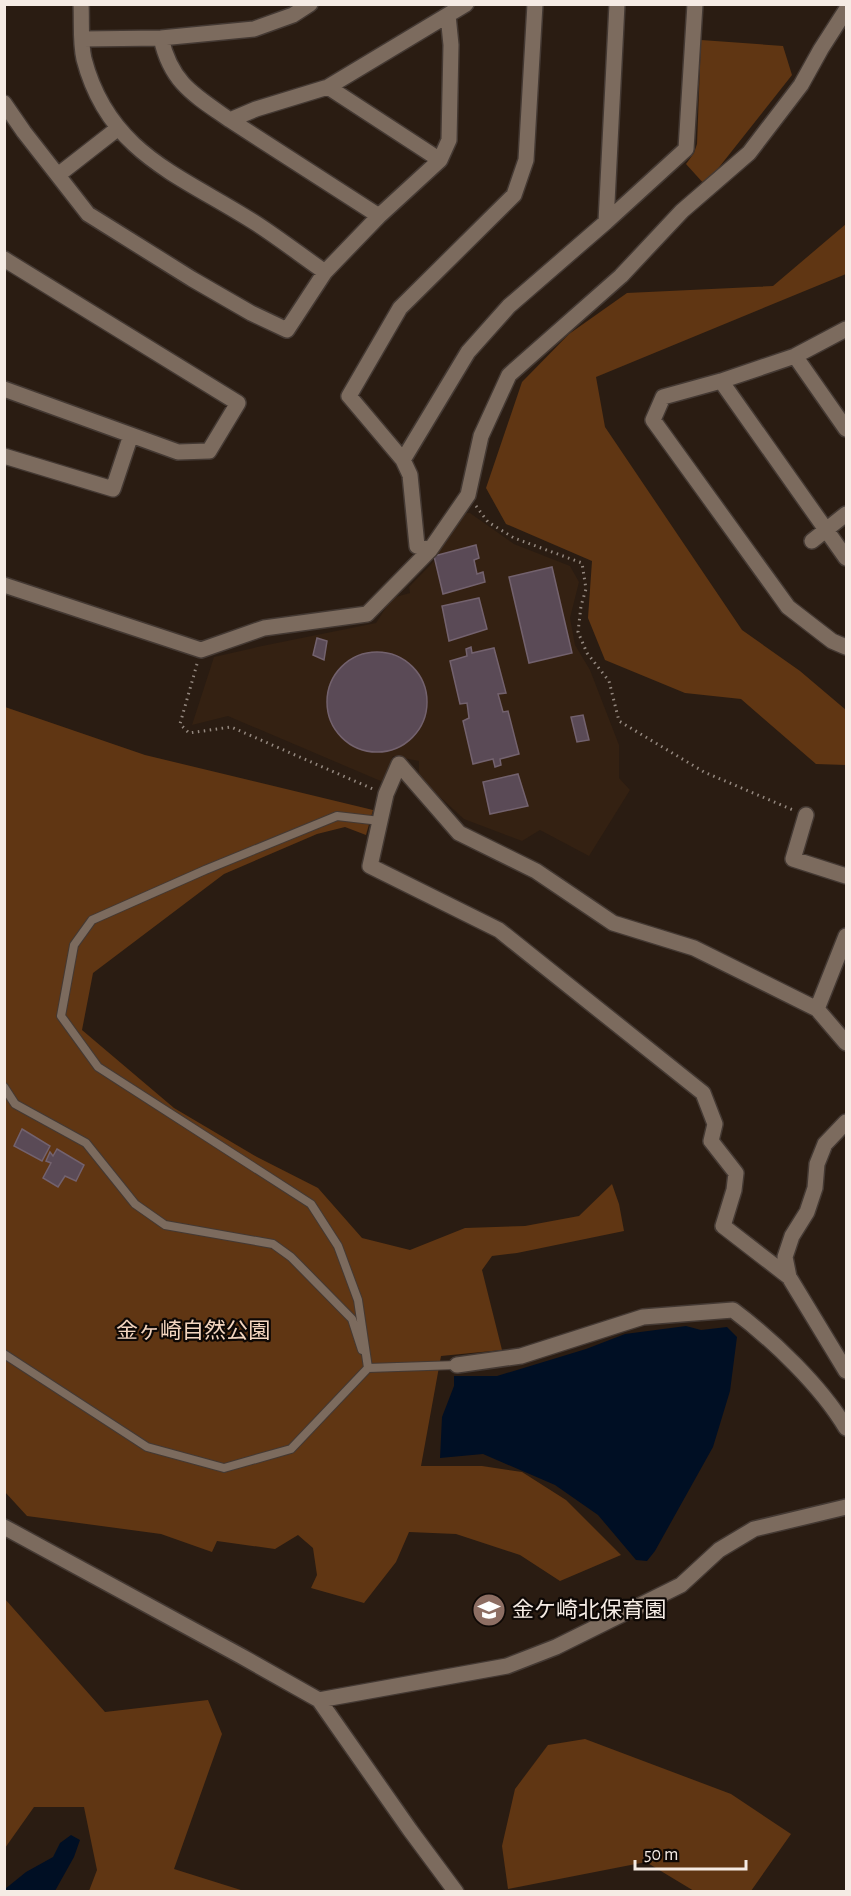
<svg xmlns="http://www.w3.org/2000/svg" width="851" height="1896" viewBox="0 0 851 1896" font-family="'Alegreya Sans','Noto Sans JP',sans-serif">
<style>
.built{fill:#342112}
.green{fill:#603613}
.water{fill:#000f24}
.building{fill:#5a4a56;stroke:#73626e;stroke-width:1.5}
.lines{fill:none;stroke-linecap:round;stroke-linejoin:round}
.service-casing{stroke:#443933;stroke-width:10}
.minor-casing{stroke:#443933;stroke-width:18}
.path{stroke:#94887f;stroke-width:3;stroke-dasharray:1.5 4.5;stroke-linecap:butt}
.service{stroke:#7c6b5e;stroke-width:8}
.minor{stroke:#7c6b5e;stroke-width:15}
.labels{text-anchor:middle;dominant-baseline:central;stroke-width:4.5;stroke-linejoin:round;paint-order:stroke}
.park-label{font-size:22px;fill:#f4d6c0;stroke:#0e0805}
.poi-label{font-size:22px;fill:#f5ebe4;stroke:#0e0805;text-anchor:start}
</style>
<rect width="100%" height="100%" fill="#2a1c12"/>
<path class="built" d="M461 513H470L514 544 570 566 579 582 570 618 575 645 590 670 619 745V778L630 790 589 856 540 830 522 841 464 819 419 778V761L393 756 383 782 228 716 192 725 214 657 262 646 376 623 392 598 410 593 409 587 434 561Z"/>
<path class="green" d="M701 40 783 46 792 75 705 185 686 164 694 153 697 144Z
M846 224V274L596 377 605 427 742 630 800 671 846 710V765L816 764 741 699 685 693 605 660 588 618 592 561 506 524 486 488 522 382 569 334 627 293 773 286Z
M5 707 145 755 373 810 366 835 345 827 317 834 224 874 93 973 82 1030 174 1108 257 1157 318 1188 362 1238 410 1250 465 1228 525 1226 579 1216 612 1184 619 1204 624 1231 517 1253 492 1256 482 1270 502 1350 441 1356 421 1466H482L522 1472 566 1500 621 1555 560 1581 520 1555 456 1534 409 1532 396 1562 364 1603 311 1588 317 1575 313 1548 298 1535 275 1549 217 1541 212 1552 161 1534 27 1516 5 1492Z
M5 1599 105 1712 208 1700 222 1734 174 1869 244 1891H89L97 1870 84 1807H34L5 1848Z
M585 1739 731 1794 791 1834 751 1891H694L646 1862 508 1889 502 1846 515 1789 548 1745Z"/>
<path class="water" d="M686 1326 701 1330 727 1327 737 1337 730 1391 713 1447 655 1551 647 1561 636 1560 598 1515 555 1485 483 1454 440 1458 442 1417 454 1386V1376H497L586 1349 625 1334Z
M71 1835 80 1840 74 1857 55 1891H5V1889L26 1872 53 1857 60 1843Z"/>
<path class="building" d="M476 545 479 558 474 560 477 574 483 572 485 582 443 594 434 556Z
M552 567 572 653 529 663 509 577Z
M479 598 487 629 449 641 442 606Z
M317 638 327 641 324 660 313 655Z
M471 647 472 653 494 648 506 693 498 694 503 712 508 711 519 754 500 759 501 765 495 767 493 759 473 764 463 721 469 718 467 703 460 704 450 661 467 656 466 649Z
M327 702a50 50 0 1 1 100 0a50 50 0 1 1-100 0Z
M583 715 589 740 577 742 571 717Z
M518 774 528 806 490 814 483 782Z
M22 1129 50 1146 42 1161 14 1146Z
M57 1149 84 1165 76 1181 65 1176 58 1187 43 1178 51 1163 46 1161 50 1152 53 1156Z"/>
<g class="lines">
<defs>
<path id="service" d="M4 1087 15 1104 86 1143 135 1204 165 1225 273 1244 291 1257 352 1319 362 1350
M4 1354 147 1447 224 1468 291 1449 368 1368 457 1365
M368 1368 358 1300 338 1246 311 1204 98 1067 61 1016 74 945 92 920 205 870 337 816 380 821"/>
<path id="minor" d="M81 4C82 22 80 42 84 59 109 155 183 176 257 224 280 239 302 256 325 272
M535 4 526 160 514 195 400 308 349 396 403 460 468 352 509 306 606 222 686 149 695 4
M161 38C171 83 194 95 230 120L256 109 328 87 466 4
M83 39 161 38 254 29 293 15 310 4
M328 87 440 160
M4 103 24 132 88 214 192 279 251 313 287 330 325 272 379 216 440 160 449 140 451 45 448 15
M230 120 379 216
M58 175 117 129
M606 222 617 4
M4 259 238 403 209 451 178 452 4 389
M846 329 795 356 721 381 663 397 653 420 788 607 832 641 846 647
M795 356 846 429
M721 381 846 558
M4 456 113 489 131 435
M403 460 410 475 417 546 430 550
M812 541 846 514
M4 585 201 650 264 628 367 614 430 550 468 495 481 436 509 375 621 276 682 211 749 153 801 85 821 49 846 10
M806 815 793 859 846 876
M817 1009 846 936
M846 1122 825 1144 817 1164 815 1188 807 1212 792 1236 785 1257 789 1277 846 1371
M789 1277 723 1226 734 1190 736 1173 711 1141 715 1124 703 1093 499 930 370 866 386 794 399 764 459 833 536 871 613 923 694 948 817 1009 846 1043
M457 1365 521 1356 643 1317 733 1310C773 1340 821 1386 846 1428
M4 1527 241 1656 319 1700 410 1830 456 1892
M319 1700 507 1666 556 1647 681 1585 719 1550 754 1529 846 1507"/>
</defs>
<use href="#service" class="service-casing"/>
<use href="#minor" class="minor-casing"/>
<path class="path" d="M476 506 488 522 514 538 582 563 586 589 581 606 578 632 587 653 609 681 619 721 704 772 793 810
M197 664 180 724 189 733 231 727 373 789"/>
<use href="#service" class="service"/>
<use href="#minor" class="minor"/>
</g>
<defs>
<symbol id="school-disc" viewBox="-11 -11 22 22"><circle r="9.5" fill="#8d6e63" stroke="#0e0805"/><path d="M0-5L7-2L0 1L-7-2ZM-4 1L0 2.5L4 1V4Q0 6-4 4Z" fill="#fff"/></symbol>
</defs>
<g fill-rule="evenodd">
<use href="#school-disc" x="470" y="1591" width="38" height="38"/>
</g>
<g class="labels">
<g class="park-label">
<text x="193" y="1331">金ヶ崎自然公園</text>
</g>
<g class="poi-label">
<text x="512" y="1610">金ケ崎北保育園</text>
</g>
</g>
<rect width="851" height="1896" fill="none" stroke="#f5ebe4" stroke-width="12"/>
<path d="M635 1860v9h111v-9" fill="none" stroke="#f5ebe4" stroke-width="3"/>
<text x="644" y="1860" font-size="18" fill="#f5ebe4" stroke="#0e0805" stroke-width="4.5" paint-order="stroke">50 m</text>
</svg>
